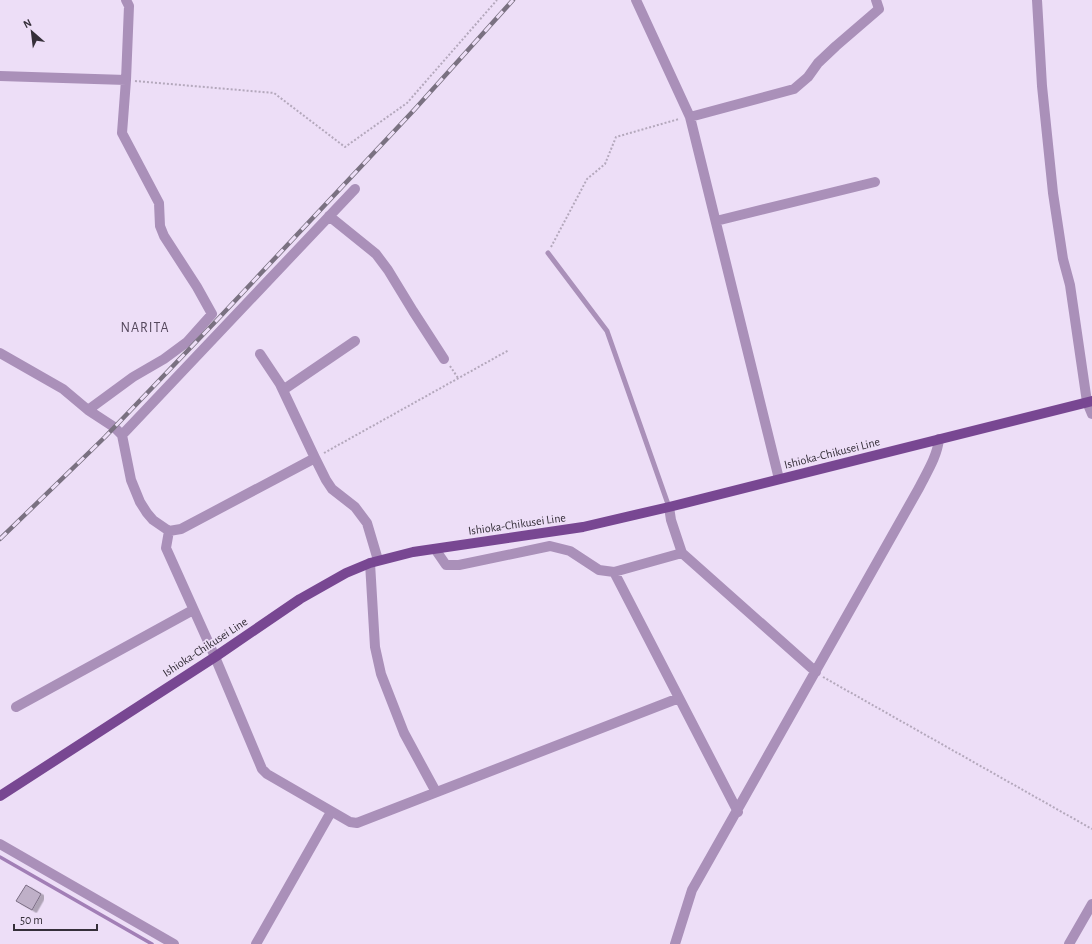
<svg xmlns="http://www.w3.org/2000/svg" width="1092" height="944" viewBox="0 0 1092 944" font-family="'Alegreya Sans',sans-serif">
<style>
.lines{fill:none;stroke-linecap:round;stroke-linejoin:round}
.stream{stroke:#a27fb6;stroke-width:3.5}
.building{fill:#bfb0c8;stroke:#7b6e84;filter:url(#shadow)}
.path{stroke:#b4a8bc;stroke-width:2;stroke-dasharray:2 2;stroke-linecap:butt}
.lane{stroke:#aa90b9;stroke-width:5}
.street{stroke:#aa90b9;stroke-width:10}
.primary{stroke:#784792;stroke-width:10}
.rail-casing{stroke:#7a7181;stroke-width:4.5}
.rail{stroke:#eddef7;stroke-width:3;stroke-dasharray:9;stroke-linecap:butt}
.labels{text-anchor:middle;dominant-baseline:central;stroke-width:3.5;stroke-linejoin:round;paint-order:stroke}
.street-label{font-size:12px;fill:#352f39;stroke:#eddef7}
.quarter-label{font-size:14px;letter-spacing:1px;fill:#54475c;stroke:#eddef7}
</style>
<defs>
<filter id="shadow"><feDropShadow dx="4.5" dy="2.5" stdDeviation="0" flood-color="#0004"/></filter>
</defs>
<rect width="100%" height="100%" fill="#eddef7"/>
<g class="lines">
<path class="stream" d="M0 857 152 944"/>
</g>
<path class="building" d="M26 885 41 894 32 910 16 901Z"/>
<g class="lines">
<path class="path" d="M135 81 274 93 345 147 407 103 497 0
M551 247 587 179 605 164 616 137 679 119
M450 366 458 378
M324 453 509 350
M823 677 1092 829"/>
<path class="lane" d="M548 253 607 331 669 507"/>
<path class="street" d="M636 0 690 117 779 479
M1037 0 1042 86 1053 193 1063 259 1070 285 1087 402 1092 414
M0 76 126 80
M690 117 794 89 808 77 818 63 836 46 879 9 876 0
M329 216 376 254 388 270 413 311 444 359
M716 221 875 182
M0 353 63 389 88 410 114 427 122 435 131 480 140 502 147 513 153 520 169 531 181 529 315 458
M260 354 280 384 315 458 326 480 332 489 355 507 367 523 378 560
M283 390 355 341
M88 410 133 377 164 359 187 342 212 314 197 287 164 236 160 226 159 203 122 133 126 80 129 6 126 0
M122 435 355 189
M669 507 671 520 682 553 816 672
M169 531 166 548 215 657 262 769 267 774 350 822 357 823 679 698
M435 549 446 565H459L550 546 570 551 599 570 614 572 682 553
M370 563 375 647 381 674 404 733 436 792
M614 572 738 812
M16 707 193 610
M0 844 174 944
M256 944 331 812
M675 944 692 890 919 488C927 472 937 457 939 439
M1069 944 1092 904"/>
<path class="primary" d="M0 796 215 657 300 599 346 573 370 563 413 552 583 527 669 507 1092 401"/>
<defs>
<path id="rail" d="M0 539 105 437 217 320 415 109 513 0"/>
</defs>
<use href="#rail" class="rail-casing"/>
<use href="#rail" class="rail"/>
</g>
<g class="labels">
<g class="street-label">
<text transform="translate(832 453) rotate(-14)">Ishioka-Chikusei Line</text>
<text transform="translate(517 524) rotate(-8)">Ishioka-Chikusei Line</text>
<text transform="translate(205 647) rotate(-33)">Ishioka-Chikusei Line</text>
</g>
<g class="quarter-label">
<text x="145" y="328">NARITA</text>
</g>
</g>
<g transform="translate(32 32) rotate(332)" stroke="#eddef7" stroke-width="3" paint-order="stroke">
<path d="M0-3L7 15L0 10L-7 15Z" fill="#352f39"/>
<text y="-6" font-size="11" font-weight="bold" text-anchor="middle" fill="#352f39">N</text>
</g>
<path d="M14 924v6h83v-6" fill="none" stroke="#352f39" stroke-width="2"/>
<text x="20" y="924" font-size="12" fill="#352f39" stroke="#eddef7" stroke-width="3" paint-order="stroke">50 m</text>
</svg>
